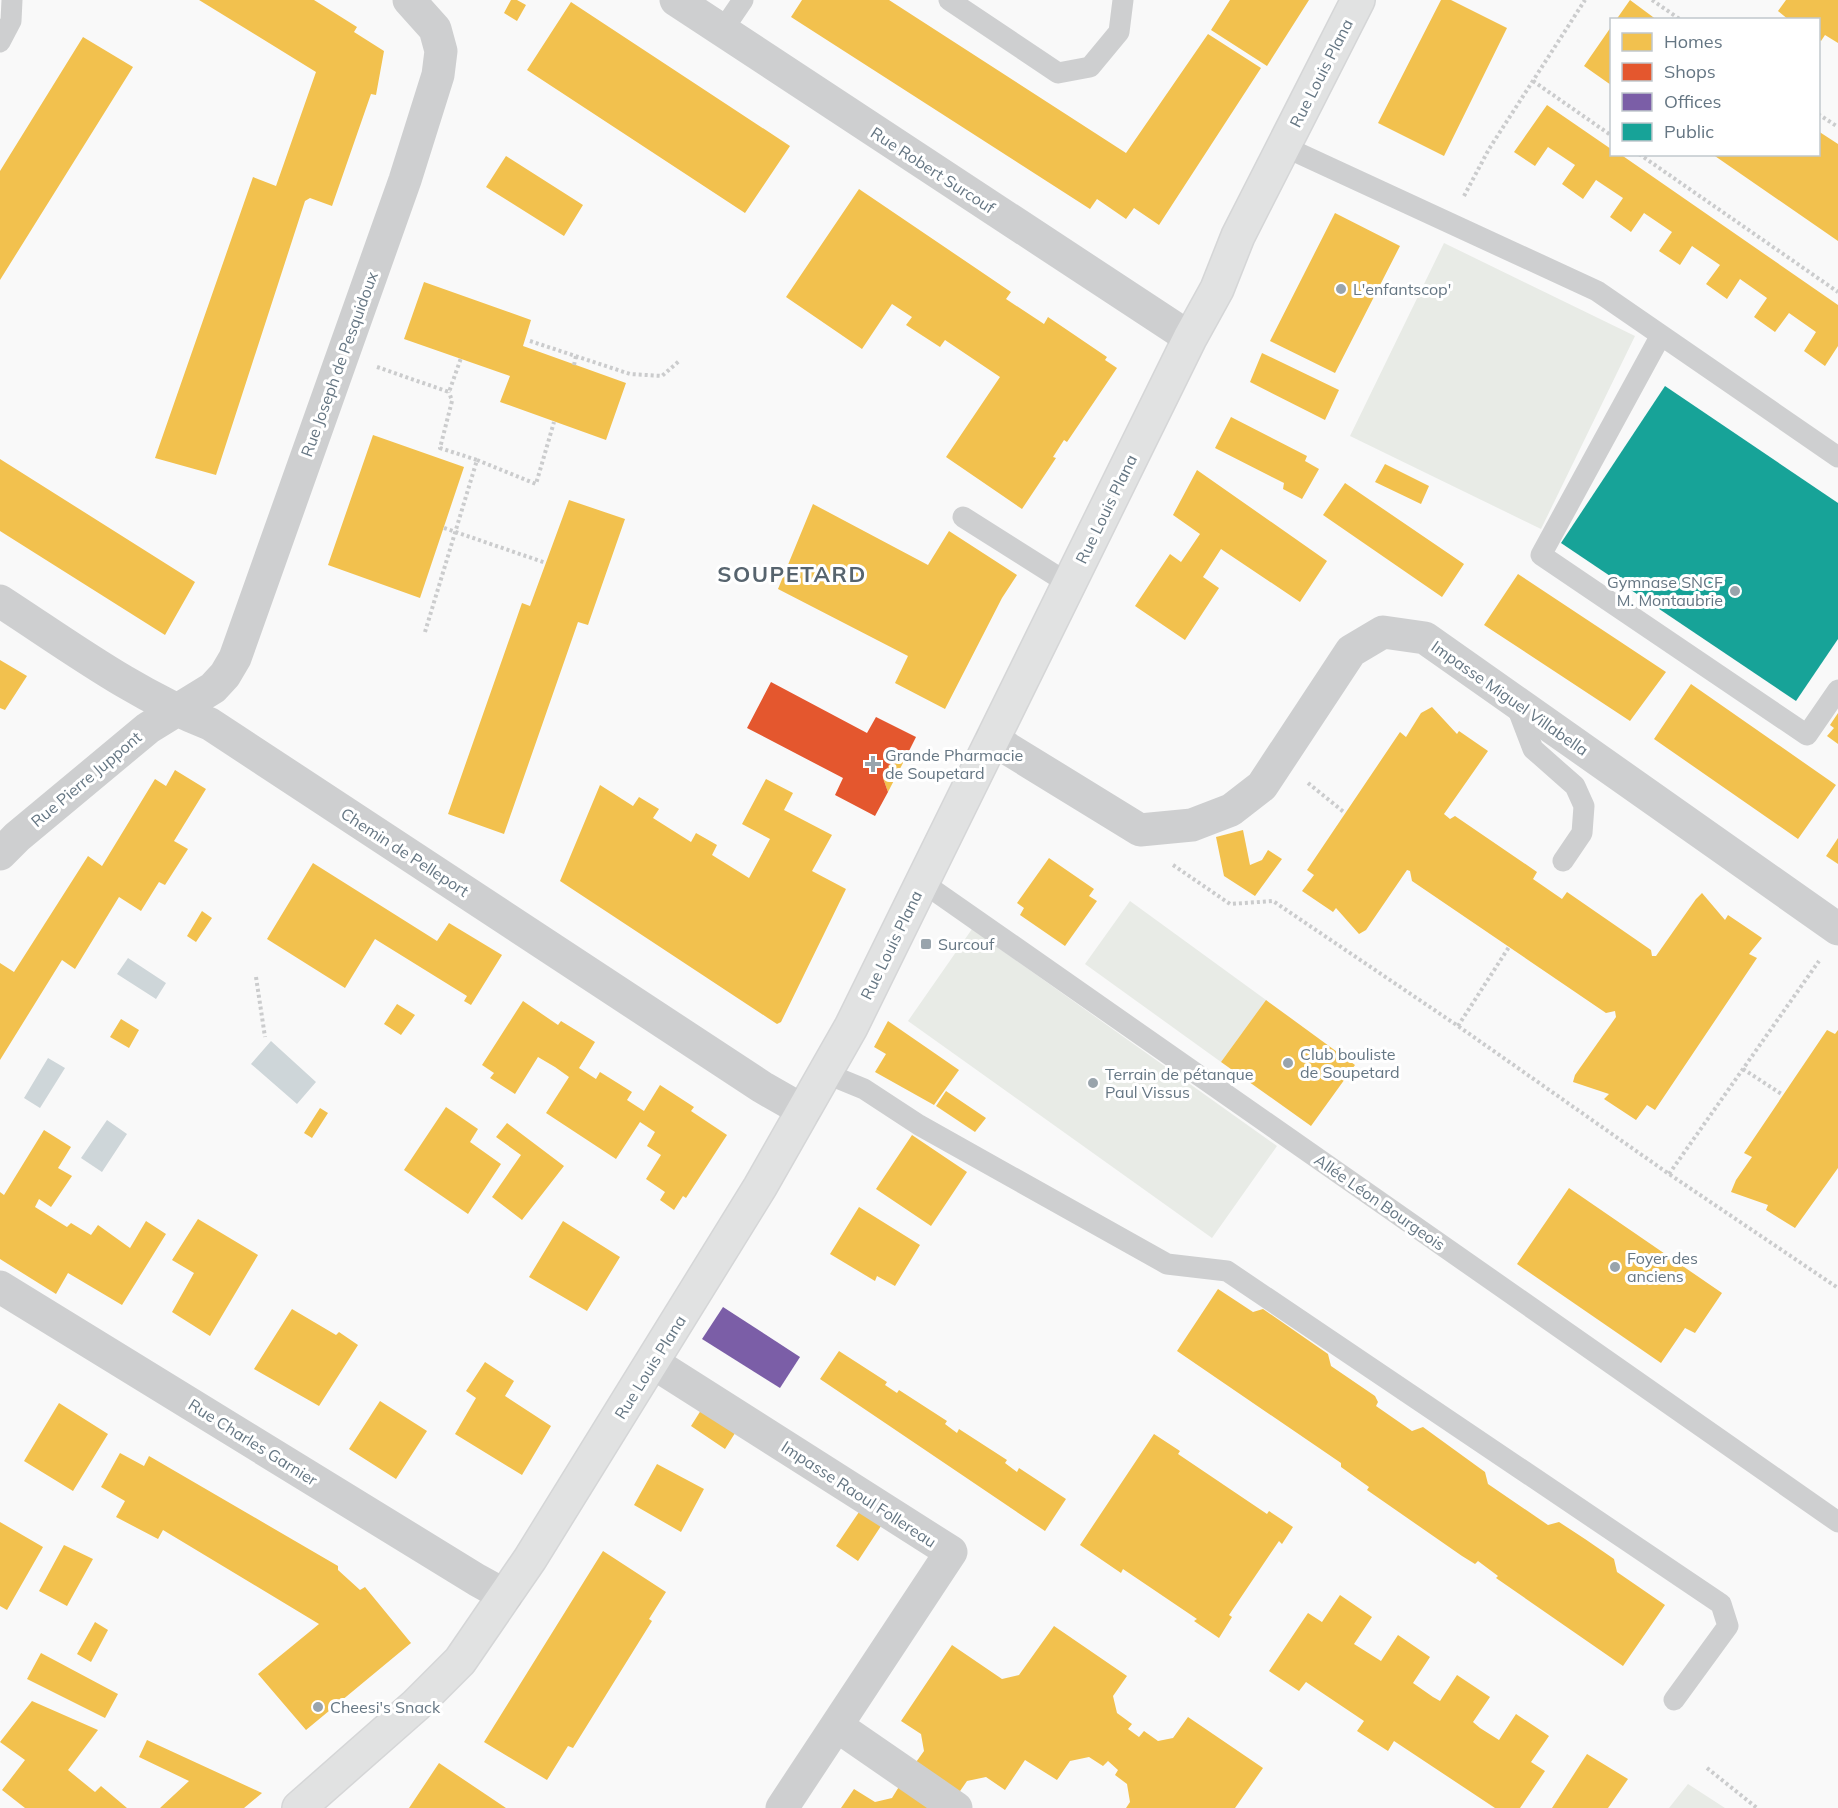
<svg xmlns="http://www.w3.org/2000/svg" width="1838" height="1808" viewBox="0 0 1838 1808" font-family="Mulish,sans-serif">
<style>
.green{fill:#e8ebe6}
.water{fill:#ced6d9}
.homes{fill:#f2c14e}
.shops{fill:#e4572e}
.offices{fill:#7b5ea7}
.public{fill:#17a398}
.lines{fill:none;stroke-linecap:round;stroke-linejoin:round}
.secondary-casing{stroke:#d5d6d7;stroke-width:36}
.path{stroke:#cbcccd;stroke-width:4;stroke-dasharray:3 3;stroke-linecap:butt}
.lane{stroke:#cecfd0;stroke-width:21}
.street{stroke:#cecfd0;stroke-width:33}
.secondary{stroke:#e1e2e2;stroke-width:33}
.poi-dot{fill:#99a4ac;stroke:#fff;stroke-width:2}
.labels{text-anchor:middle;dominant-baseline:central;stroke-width:6;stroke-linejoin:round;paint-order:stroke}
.street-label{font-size:16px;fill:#657683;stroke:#fff}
.poi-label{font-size:16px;fill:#657683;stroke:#fff;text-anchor:start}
.district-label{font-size:22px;font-weight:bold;letter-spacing:1.5px;fill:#57646e;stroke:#fff}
</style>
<rect width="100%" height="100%" fill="#f9f9f9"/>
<path class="green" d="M1444 243 1635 336 1541 529 1350 436Z
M1130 901 1266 1000 1221 1062 1085 964Z
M972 929 1277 1146 1212 1238 908 1021Z
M1688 1784 1725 1808H1669Z"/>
<path class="water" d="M128 958 166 983 156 999 117 974Z
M271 1041 316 1082 297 1104 251 1064Z
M48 1058 65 1068 40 1108 24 1098Z
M107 1120 127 1134 102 1172 81 1158Z"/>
<path class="homes" d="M199 0H314L357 27 354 32 384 51 376 95 371 94 332 206 310 198 305 201 216 475 155 458 253 177 276 186 316 72Z
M511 0H517L526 5 517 21 504 13Z
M802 0H889L1126 153 1208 34 1261 68 1159 225 1134 208 1126 219 1097 199 1090 209 791 17Z
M1230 0H1309L1267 66 1211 30Z
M1441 0H1451L1507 28 1444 156 1378 123Z
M1630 0 1657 20H1616Z
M1786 0H1838V43L1825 35 1821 41 1818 39V20H1789L1778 11Z
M571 2 790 146 745 213 527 70Z
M1611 27V85L1584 66Z
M83 37 133 67 0 280V171Z
M1547 105 1611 149V154H1620L1838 305V346L1825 366 1804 351 1816 332 1789 313 1775 332 1754 317 1767 298 1740 279 1727 299 1706 284 1720 265 1692 246 1680 265 1659 251 1672 232 1644 213 1631 232 1610 217 1623 198 1596 180 1583 199 1562 184 1575 165 1548 147 1535 166 1514 152Z
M1818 131 1838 144V241L1712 154H1818Z
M506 156 583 205 564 236 486 187Z
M859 189 1011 292 1006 299 1044 324 1048 317 1107 357 1105 360 1117 368 1067 442 1064 440 1053 457 1056 458 1022 509 946 457 1000 377 945 340 940 347 906 325 912 317 892 304 862 349 786 297Z
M1335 213 1400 246 1335 373 1270 341Z
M424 282 531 320 523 346 626 383 606 440 500 402 510 376 404 339Z
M1262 353 1339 390 1325 420 1250 382Z
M1231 417 1307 456 1305 461 1319 469 1302 499 1283 489 1284 483 1215 448Z
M373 435 464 467 420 598 328 565Z
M0 459 195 582 165 635 0 531Z
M1385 464 1429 486 1421 504 1375 482Z
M1197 470 1327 561 1300 602 1221 549 1203 577 1219 588 1185 640 1135 606 1170 554 1181 562 1200 534 1173 515Z
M1345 483 1464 564 1442 597 1323 515Z
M569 500 625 519 588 625 578 622 504 834 448 814 522 603 530 606Z
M813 504 928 565 949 531 1017 575 1002 598 945 709 895 683 908 656 778 589Z
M1518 574 1666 672 1630 721 1484 625Z
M0 660 27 676 5 710 0 708Z
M1691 684 1836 785 1798 839 1654 739Z
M1432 707 1457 734 1459 731 1488 751 1444 814 1450 819 1455 816 1537 872 1533 879 1562 899 1567 892 1651 950 1652 956H1656L1696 899 1702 893 1725 920 1728 915 1762 938 1749 954 1757 958 1655 1110 1647 1105 1636 1120 1604 1099 1609 1094 1573 1082 1575 1075 1616 1017 1615 1011 1606 1013 1412 881 1410 871 1407 870 1366 930 1359 934 1336 908 1333 912 1302 891 1314 875 1307 870 1400 732 1406 737 1421 713Z
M1838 713V744L1827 736 1834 728 1830 725Z
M904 761 888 792 883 778 889 765Z
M175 770 206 789 174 841 188 849 165 885 159 882 141 911 119 897 75 969 62 960 0 1060V963L14 972 88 856 102 866 155 779 166 786Z
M766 779 793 793 784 810 832 835 812 871 846 889 781 1022 777 1024 560 881 600 785 633 806 639 797 659 809 653 818 691 842 696 833 717 845 712 855 749 878 770 839 742 824Z
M1243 830 1250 865 1262 860 1268 850 1282 859 1255 896 1224 876 1216 837Z
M1838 838V864L1826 856Z
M1049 858 1094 889 1089 896 1097 901 1065 946 1020 915 1024 908 1017 903Z
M313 863 437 941 449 923 502 955 471 1005 464 1001 467 996 375 939 345 988 267 939Z
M202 911 212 918 196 942 187 936Z
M1266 1000 1355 1065 1311 1126 1221 1062Z
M523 1001 558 1025 561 1021 595 1042 579 1068 596 1079 600 1072 632 1092 627 1100 644 1111 660 1085 694 1107 691 1111 727 1135 686 1198 683 1196 674 1210 660 1200 665 1192 646 1179 661 1155 647 1146 655 1132 640 1122 616 1159 546 1113 569 1077 555 1067 538 1057 515 1094 490 1078 494 1073 482 1065Z
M397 1004 415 1015 401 1035 384 1024Z
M121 1019 139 1030 129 1048 110 1037Z
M888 1021 959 1070 934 1105 875 1072 886 1054 874 1047Z
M1827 1030 1835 1034 1838 1030V1168L1795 1228 1766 1210 1768 1205 1731 1192 1736 1180 1752 1157 1744 1153Z
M946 1091 986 1118 975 1132 936 1106Z
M446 1107 478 1129 470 1142 501 1164 468 1214 404 1170Z
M320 1108 328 1113 312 1138 304 1133Z
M507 1123 564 1166 522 1220 492 1197 521 1155 496 1137Z
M44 1130 71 1147 58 1168 72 1176 51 1207 39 1199 35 1207 67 1227 71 1223 91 1235 98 1225 130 1248 146 1221 166 1234 122 1305 68 1273 56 1294 0 1259V1192L4 1195Z
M912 1135 967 1172 931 1226 876 1189Z
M1569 1188 1722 1293 1695 1333 1685 1328 1661 1363 1517 1264Z
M859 1207 920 1245 895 1286 877 1276 875 1281 830 1254Z
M198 1219 258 1255 210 1336 172 1312 194 1273 172 1260Z
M563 1221 620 1257 587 1311 529 1277Z
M1218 1289 1253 1312 1263 1309 1328 1354 1331 1366 1375 1396 1378 1402 1376 1406 1412 1431 1423 1427 1485 1472 1488 1484 1548 1525 1559 1522 1585 1539 1614 1559 1617 1572 1665 1605 1623 1666 1496 1578 1498 1576 1478 1561 1475 1564 1462 1556 1367 1490 1369 1487 1341 1467V1463L1177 1351Z
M292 1309 336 1335 339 1332 358 1345 319 1406 254 1369Z
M839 1351 887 1382 885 1385 897 1393 899 1390 947 1421 945 1424 957 1433 959 1429 1007 1460 1005 1463 1017 1472 1019 1468 1066 1499 1045 1531 820 1379Z
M485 1362 514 1381 505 1396 551 1426 522 1475 455 1434 476 1398 466 1391Z
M380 1401 427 1431 396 1479 349 1449Z
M59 1403 108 1434 73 1491 24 1461Z
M703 1407 737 1430 725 1449 691 1426Z
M1154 1434 1180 1451 1178 1454 1267 1514 1269 1511 1293 1527 1282 1544 1279 1541 1229 1615 1232 1617 1219 1638 1194 1621 1197 1619 1123 1569 1121 1573 1080 1545Z
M120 1453 144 1466 149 1456 338 1566V1570L360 1590 365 1587 411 1643 306 1730 258 1674 319 1624 163 1530 158 1539 116 1517 125 1501 101 1487Z
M657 1464 704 1489 681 1532 634 1505Z
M859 1512 881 1526 858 1561 836 1546Z
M0 1522 43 1547 7 1610 0 1606Z
M64 1545 93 1559 67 1606 39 1591Z
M603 1551 666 1592 649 1619 652 1621 573 1748 568 1746 547 1780 484 1742Z
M1340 1595 1372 1617 1354 1644 1381 1661 1398 1635 1430 1657 1413 1683 1433 1697 1440 1701 1457 1675 1490 1697 1473 1722 1480 1728 1499 1740 1516 1714 1549 1736 1531 1762 1545 1771 1520 1808H1495L1394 1741 1388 1751 1357 1731 1364 1721 1306 1682 1299 1691 1269 1671 1308 1613 1322 1622Z
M95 1622 108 1630 91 1662 77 1654Z
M1054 1626 1127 1676 1113 1696 1117 1713 1132 1724 1128 1729 1139 1737 1144 1731 1158 1741 1173 1738 1188 1717 1263 1768 1235 1808H1126L1130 1802 1127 1784 1115 1775 1118 1770 1108 1761 1103 1766 1089 1757 1070 1761 1057 1780 1025 1760 1005 1790 986 1777 967 1781 958 1794 914 1765 924 1751 921 1734 901 1721 952 1645 1002 1679 1019 1675Z
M41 1653 118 1694 105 1718 27 1679Z
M32 1701 98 1730 68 1770 95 1792 101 1786 127 1808H25L2 1790 25 1760 0 1742Z
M147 1740 262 1793 244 1808H160L189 1781 139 1757Z
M1587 1754 1628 1779 1608 1808H1552Z
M439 1763 506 1808H409Z
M900 1785 933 1808H841L854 1789 875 1802 892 1798Z"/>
<path class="shops" d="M771 682 867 733 876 717 916 737 904 761 889 765 883 778 888 792 875 816 835 795 843 778 747 728Z"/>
<path class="offices" d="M723 1307 800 1357 780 1388 702 1339Z"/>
<path class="public" d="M1665 386 1838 503V639L1796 701 1561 543Z"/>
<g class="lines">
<defs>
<path id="secondary" d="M299 1808 416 1705 460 1661 530 1559 760 1187 851 1027 1190 338 1217 289 1238 236 1358 0"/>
</defs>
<use href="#secondary" class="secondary-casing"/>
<path class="path" d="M1652 0 1681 20
M1533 81 1612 136
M1818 114 1838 127
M1639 154 1838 292
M1464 196 1489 149 1585 0
M530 341 630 374 662 376 679 361
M574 365 576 356
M377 367 449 392 461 358
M477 460 536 484 554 422
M444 528 546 563
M425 632 477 460 440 448 452 401 449 392
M1308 783 1345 813
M1173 865 1230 904 1273 901 1458 1026 1669 1174 1838 1288
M256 977 265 1037
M1458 1026 1509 947
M1743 1069 1783 1095
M1669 1174 1819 961
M1707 1768 1757 1808"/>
<path class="lane" d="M949 0 1058 73 1090 67 1119 32 1123 0
M722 31 743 0
M0 42 11 21 12 0
M1283 146 1597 291 1838 457
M1661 335 1541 555 1807 735 1838 690
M963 517 1069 584
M1515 702 1533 749 1575 786 1584 806 1582 833 1563 861
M922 882 1838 1522
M825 1073 864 1089 919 1125 1167 1264 1227 1271 1721 1604 1728 1626 1674 1700"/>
<path class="street" d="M676 0 1190 338
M0 601C68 645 135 695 210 724L762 1087 804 1111
M992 739 1140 830 1192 825 1231 810 1262 786 1351 651 1383 632 1425 638 1838 929
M0 854 17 837 148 728 213 688 225 675 235 658 405 180 438 75 441 51 435 29 409 0
M0 1287 477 1580 506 1596
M652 1362 951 1552 782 1808
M837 1726 956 1808"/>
<use href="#secondary" class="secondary"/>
</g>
<g class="poi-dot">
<circle cx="1341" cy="289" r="6"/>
<circle cx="1735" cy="591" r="6"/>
<path d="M870 755h6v6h6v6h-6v6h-6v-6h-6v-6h6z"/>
<rect x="920" y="938" width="12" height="12" rx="3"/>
<circle cx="1288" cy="1063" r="6"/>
<circle cx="1093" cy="1083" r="6"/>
<circle cx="1615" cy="1267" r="6"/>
<circle cx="318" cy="1707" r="6"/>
</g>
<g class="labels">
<g class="street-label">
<text transform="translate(1321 73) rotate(-63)">Rue Louis Plana</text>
<text transform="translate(933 170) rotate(33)">Rue Robert Surcouf</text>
<text transform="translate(339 364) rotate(-70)">Rue Joseph de Pesquidoux</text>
<text transform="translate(1106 509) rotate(-64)">Rue Louis Plana</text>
<text transform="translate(1510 698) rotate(35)">Impasse Miguel Villabella</text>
<text transform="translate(86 779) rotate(-40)">Rue Pierre Juppont</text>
<text transform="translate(405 852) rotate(33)">Chemin de Pelleport</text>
<text transform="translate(891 945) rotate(-64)">Rue Louis Plana</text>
<text transform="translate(1380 1202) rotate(35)">Allée Léon Bourgeois</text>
<text transform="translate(650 1367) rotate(-58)">Rue Louis Plana</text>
<text transform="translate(253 1442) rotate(32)">Rue Charles Garnier</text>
<text transform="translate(859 1494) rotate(33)">Impasse Raoul Follereau</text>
</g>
<g class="poi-label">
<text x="1353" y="289">L'enfantscop'</text>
<text x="1723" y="582" text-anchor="end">Gymnase SNCF<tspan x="1723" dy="18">M. Montaubrie</tspan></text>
<text x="885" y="755">Grande Pharmacie<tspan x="885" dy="18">de Soupetard</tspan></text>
<text x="938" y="944">Surcouf</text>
<text x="1300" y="1054">Club bouliste<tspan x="1300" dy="18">de Soupetard</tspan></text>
<text x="1105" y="1074">Terrain de pétanque<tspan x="1105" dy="18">Paul Vissus</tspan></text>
<text x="1627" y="1258">Foyer des<tspan x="1627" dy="18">anciens</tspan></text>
<text x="330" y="1707">Cheesi's Snack</text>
</g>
<g class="district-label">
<text x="792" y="574">SOUPETARD</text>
</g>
</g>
<rect x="1610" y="18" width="210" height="138" fill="#ffffff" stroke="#c1c8cd" stroke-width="1.5"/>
<rect x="1622" y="33" width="30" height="18" fill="#f2c14e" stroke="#c1c8cd" stroke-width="1.5"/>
<text x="1664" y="48" font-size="18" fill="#657683">Homes</text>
<rect x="1622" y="63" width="30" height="18" fill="#e4572e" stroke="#c1c8cd" stroke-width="1.5"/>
<text x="1664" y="78" font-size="18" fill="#657683">Shops</text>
<rect x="1622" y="93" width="30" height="18" fill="#7b5ea7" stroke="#c1c8cd" stroke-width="1.5"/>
<text x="1664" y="108" font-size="18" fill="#657683">Offices</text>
<rect x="1622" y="123" width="30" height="18" fill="#17a398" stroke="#c1c8cd" stroke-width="1.5"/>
<text x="1664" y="138" font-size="18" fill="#657683">Public</text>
</svg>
